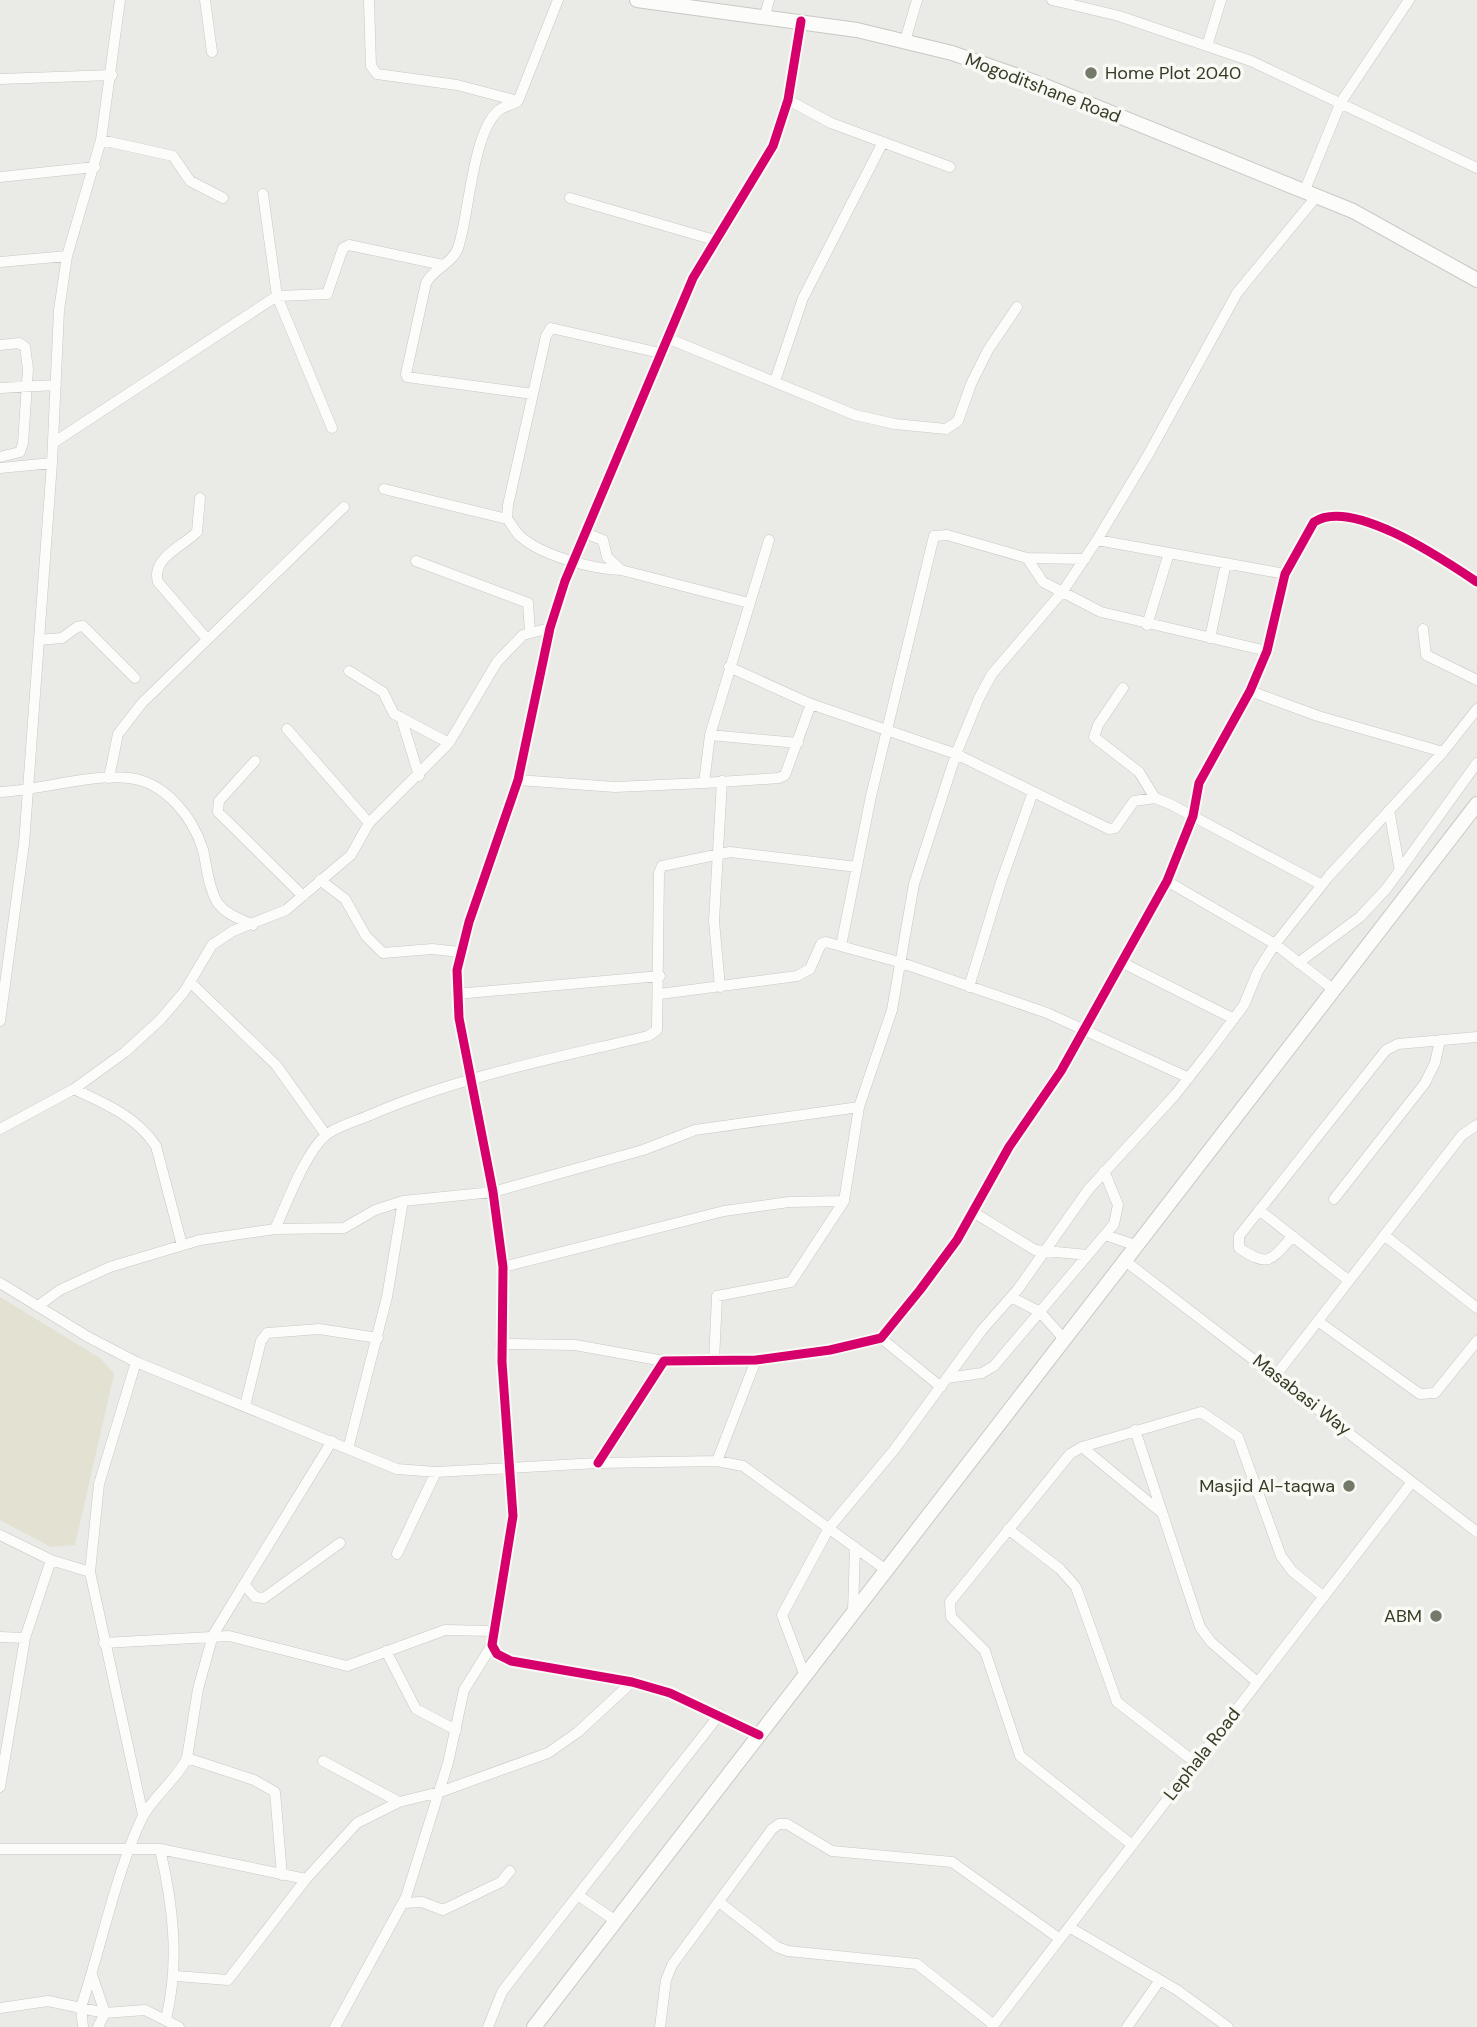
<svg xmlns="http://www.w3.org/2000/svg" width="1477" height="2027" viewBox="0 0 1477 2027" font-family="'DM Sans',sans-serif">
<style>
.green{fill:#e2e1d2}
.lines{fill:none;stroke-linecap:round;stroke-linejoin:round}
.street-casing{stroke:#c7c8c4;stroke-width:11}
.secondary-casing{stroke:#c8c9c4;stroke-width:16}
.street{stroke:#fcfcfb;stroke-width:10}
.secondary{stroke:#fcfcfb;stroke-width:14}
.cycleway-casing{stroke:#f9f9f5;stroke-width:13}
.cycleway{stroke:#d6006c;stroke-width:9}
.poi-dot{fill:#747a69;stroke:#f9f9f5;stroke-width:2.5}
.labels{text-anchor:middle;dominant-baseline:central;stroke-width:7;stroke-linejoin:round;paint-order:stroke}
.poi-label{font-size:18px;fill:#353d25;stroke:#f9f9f5;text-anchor:end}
.street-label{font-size:18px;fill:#353d25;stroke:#f9f9f5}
</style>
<rect width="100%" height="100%" fill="#eaebe7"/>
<path class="green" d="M0 1297 100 1358 114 1374 75 1545 51 1547 0 1520Z"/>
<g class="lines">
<defs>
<path id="street" d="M205 0 212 52
M369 0 371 66 377 74 457 85 518 101
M1052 0 1119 16 1251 61 1477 168
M765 16 769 0
M905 41 917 0
M1207 46 1221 0
M0 79 112 75
M788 100 831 123 950 167
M101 140 173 156 190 181 223 198
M0 177 95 167
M1304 192 1341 102 1409 0
M570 198 718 241
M0 262 67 256
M667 338 855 415 895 424 946 429 958 421 971 384 988 350 1017 307
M0 345 19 343 25 347 28 369 23 443 20 452 0 457
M775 381 803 298 883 142
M0 388 56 385
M533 394 407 377 406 374 426 283C434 268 452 264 458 248 469 217 472 132 499 110 504 106 512 105 518 101L558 0
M332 428 277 296 327 294 343 248 349 245 443 265
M53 443 277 296 263 194
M0 468 52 463
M384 489 507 519
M200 498 197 532C182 547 151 558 158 582L207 639
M585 533 603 540 607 557 621 570 749 603
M1097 540 1285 574
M1027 558 1085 559
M416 561 528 603 530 632
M621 570C592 569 543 556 521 537 515 532 512 524 507 519L508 505 546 336 551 328 660 353
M1147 625 1169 553
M1423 629 1426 655 1477 680
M1210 638 1226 563
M39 640 62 638 77 627 83 626 135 678
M729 667 811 704 956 754 1109 829 1115 828 1134 801 1155 798 1170 804 1322 885
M349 671 383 692 394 714 449 743
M1123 688 1098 725 1094 737 1139 772 1155 798
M1250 691 1318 716 1443 752
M401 717 419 776
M287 729 369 823
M710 735 798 743
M255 761 219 801 218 812 303 896
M109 778 118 734 142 703 344 507
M518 780 615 787 704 783 710 735 769 540
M704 783 779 778 785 775 811 704
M0 792C42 790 87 774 129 778 165 782 193 817 203 850 207 867 208 886 217 902 225 914 240 919 253 925
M1389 810 1400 871
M320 880 345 899 366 936 383 953 432 949 460 952
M1167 881 1275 944 1334 990
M841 946 871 796 934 536 947 535 1027 558 1043 582 1101 612 1267 651
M1121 962 1234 1019
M1298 963 1360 917 1387 888 1477 763
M191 983 276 1065 326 1135
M720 987 714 921 722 781
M969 987 1000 885 1033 792
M456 994 660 976
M660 994 797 976 810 969 821 944 826 942 899 962 1047 1013 1189 1078
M0 1021 24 844 52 463 59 310 67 256 101 140 120 0
M74 1089C105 1104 136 1116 156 1146L182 1245
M0 1129 74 1089 125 1052 160 1020 184 992 212 945 233 931 286 910 351 855 369 823 449 743 497 662 523 635 550 628
M1334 1199 1425 1083 1435 1063 1440 1040
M1259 1210 1348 1280
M973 1212 1035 1250 1088 1255
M275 1229C287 1203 305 1153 326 1135 339 1125 360 1120 375 1113 462 1076 556 1058 648 1036L657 1030 659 873 662 866 730 852 857 867
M1105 1235 1135 1245
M1384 1235 1477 1308
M1293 1236C1270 1261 1269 1268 1239 1248V1236L1386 1050 1398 1044 1477 1037
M1124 1260 1477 1532
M503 1267 724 1211 789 1202 844 1201
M0 1283 88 1337 136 1362 397 1469 436 1472 598 1463 717 1461 743 1466 886 1570
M1011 1297 1040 1312 1064 1339
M38 1306 60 1290 110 1267 200 1240 275 1229 344 1228 375 1210 403 1201 493 1192 643 1150 695 1130 859 1107
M1319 1322 1420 1394 1435 1393 1477 1341
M881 1338 941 1387
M501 1344 575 1345 664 1361
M714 1361 717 1296 791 1282 844 1201 859 1107 892 1010 914 884 956 754 979 698 992 674 1063 591 1097 540 1148 455 1237 293 1316 197
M136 1362 99 1484 90 1572 143 1815
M1276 1375 1462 1135 1477 1125
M947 1378 982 1373 994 1366 1114 1224 1118 1205 1104 1171
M245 1406 261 1341 267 1333 319 1329 378 1338
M1135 1430 1200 1627 1211 1642 1257 1682
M1082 1447 1162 1513
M348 1449 387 1297 403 1201
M717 1461 756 1360
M598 1463 664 1361 756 1360 830 1350 881 1338 920 1290 957 1240 1009 1147 1061 1071 1167 881 1193 816 1199 783 1250 691 1267 651 1285 574 1314 522C1352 497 1444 560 1477 582
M1008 1529 1060 1569 1076 1587 1117 1702 1196 1763
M0 1535 51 1560 90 1572
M397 1554 436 1472
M244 1584 255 1597 264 1598 340 1543
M853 1612 855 1547
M0 1637 25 1638
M104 1643 229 1636 347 1666 445 1630 493 1631
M386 1651 416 1709 456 1730
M805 1676 782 1615 829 1528 894 1450 982 1330 1018 1289 1088 1190 1175 1095 1208 1053 1244 1005 1258 971 1275 944 1329 876 1443 752 1477 709
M759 1735 670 1693 632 1682 511 1661 497 1654 492 1645 513 1516 502 1362 503 1267 493 1192 459 1018 457 970 469 922 518 780 550 628 565 581 693 278 773 146 788 100 801 21
M323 1761 399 1802
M0 1787 25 1638 51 1560
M1131 1844 1020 1756 985 1651 951 1617 950 1602 1070 1454 1082 1447 1201 1412 1238 1437 1281 1556 1292 1571 1324 1597
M0 1849H160L306 1879
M160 1849C173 1905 180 1962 166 2019
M282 1875 275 1792 254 1780 187 1758 198 1689 213 1635 332 1441
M579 1896 616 1921
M719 1902 777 1947 788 1951 917 1964 994 2025
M404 1903 422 1902 443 1910 501 1882 510 1871
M1069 1927 1177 1990 1228 2027
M92 1975 105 2013 98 2027
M176 1976 228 1980 306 1879 357 1823 399 1802 440 1792 548 1753 578 1732 632 1682
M0 2008 48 2001 105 2013 145 2010 179 2027
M83 2027 81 2007C101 1948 116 1872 142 1818 153 1796 176 1781 187 1758
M335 2027 406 1897 448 1763 464 1690 492 1645
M488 2027 502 1992 515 1975 720 1714
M660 2027 666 1980 672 1965 772 1829 779 1824H787L832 1851 952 1862 1060 1939
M992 2027 1412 1482
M1127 2027 1160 1980"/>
<path id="secondary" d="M637 0 857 30 952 53 1035 82 1353 211 1477 280
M534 2027 1477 804"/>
</defs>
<use href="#street" class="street-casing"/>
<use href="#secondary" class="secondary-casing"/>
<use href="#street" class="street"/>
<use href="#secondary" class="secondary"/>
<defs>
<path id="cycleway" d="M598 1463 664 1361 756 1360 830 1350 881 1338 920 1290 957 1240 1009 1147 1061 1071 1167 881 1193 816 1199 783 1250 691 1267 651 1285 574 1314 522C1352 497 1444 560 1477 582
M759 1735 670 1693 632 1682 511 1661 497 1654 492 1645 513 1516 502 1362 503 1267 493 1192 459 1018 457 970 469 922 518 780 550 628 565 581 693 278 773 146 788 100 801 21"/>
</defs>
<use href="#cycleway" class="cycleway-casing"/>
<use href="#cycleway" class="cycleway"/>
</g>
<g class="poi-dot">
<circle cx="1091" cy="73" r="7"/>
<circle cx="1349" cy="1486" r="7"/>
<circle cx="1436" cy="1616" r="7"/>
</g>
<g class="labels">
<g class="poi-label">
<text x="1105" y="73" text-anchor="start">Home Plot 2040</text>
<text x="1335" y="1486">Masjid Al-taqwa</text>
<text x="1422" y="1616">ABM</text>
</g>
<g class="street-label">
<text transform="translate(1043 88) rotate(21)">Mogoditshane Road</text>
<text transform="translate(1302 1395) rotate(38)">Masabasi Way</text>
<text transform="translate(1202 1754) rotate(-52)">Lephala Road</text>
</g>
</g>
</svg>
